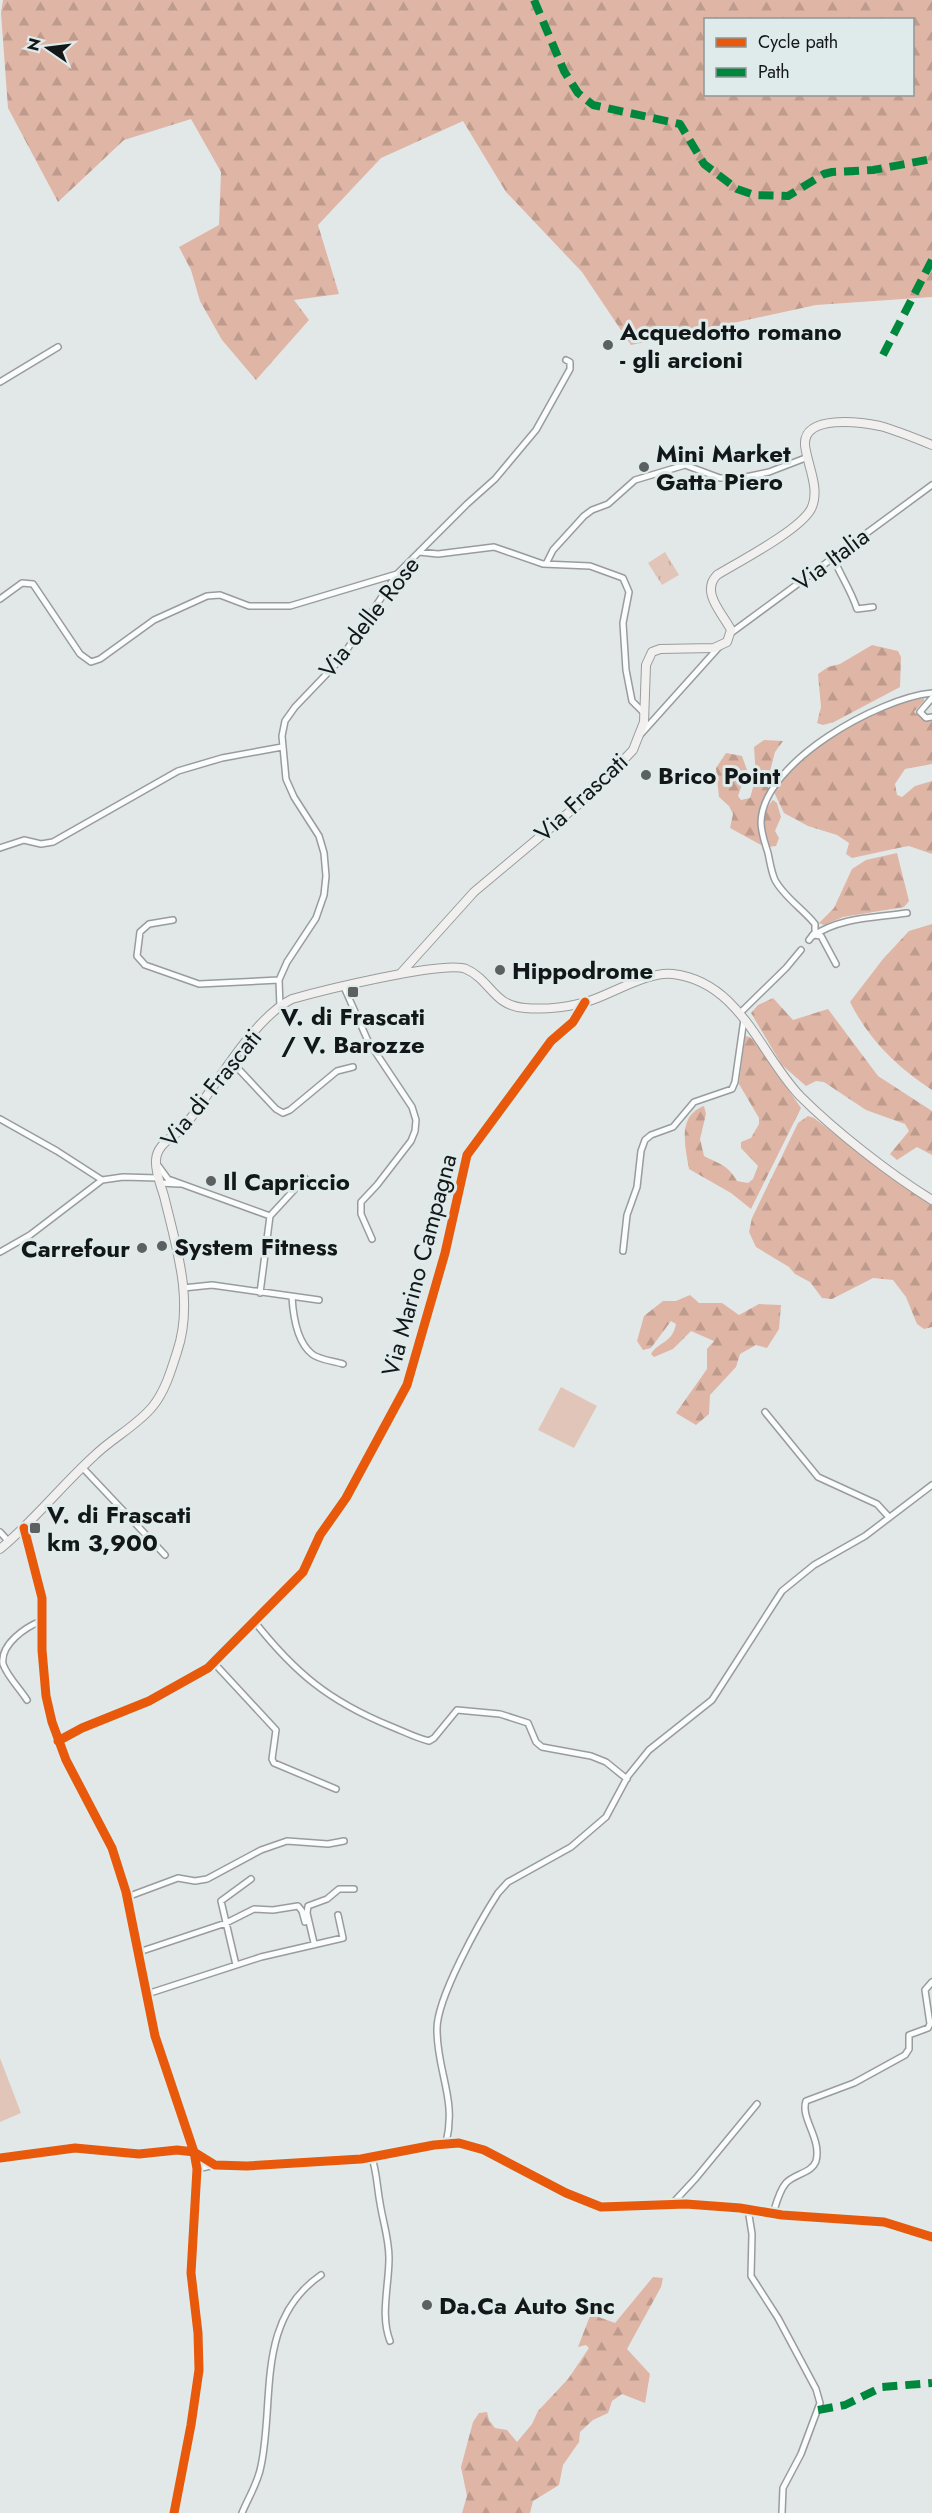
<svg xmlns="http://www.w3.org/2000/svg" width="932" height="2513" viewBox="0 0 932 2513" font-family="Jost,sans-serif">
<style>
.grass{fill:url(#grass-tufts)}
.forest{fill:url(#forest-firs);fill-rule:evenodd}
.garden{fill:#e2c5b9}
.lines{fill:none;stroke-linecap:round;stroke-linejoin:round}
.minor-casing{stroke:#989c9d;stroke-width:8}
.secondary-casing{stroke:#989c9d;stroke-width:10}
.minor{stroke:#fbfcfc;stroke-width:5}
.secondary{stroke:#f1f0ef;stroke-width:8}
.quiet{stroke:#00873e;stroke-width:8;stroke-dasharray:15 8;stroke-linecap:butt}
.cycleway-casing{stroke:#dfeaeb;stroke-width:13}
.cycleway{stroke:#e8590c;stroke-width:9}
.poi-dot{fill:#5c6061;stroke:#dfeaeb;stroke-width:2}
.labels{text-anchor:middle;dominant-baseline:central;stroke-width:6;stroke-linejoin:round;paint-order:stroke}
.poi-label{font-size:24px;font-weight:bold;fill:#141718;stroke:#dfeaeb;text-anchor:start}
.street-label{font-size:24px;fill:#141718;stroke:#dfeaeb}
</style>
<defs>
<pattern id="grass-tufts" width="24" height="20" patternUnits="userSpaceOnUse" patternTransform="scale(1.5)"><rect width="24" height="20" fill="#e2c5b9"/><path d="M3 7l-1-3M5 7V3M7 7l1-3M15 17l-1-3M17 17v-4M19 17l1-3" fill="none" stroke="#c1a89e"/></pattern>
<pattern id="forest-firs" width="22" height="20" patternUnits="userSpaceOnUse" patternTransform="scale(1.5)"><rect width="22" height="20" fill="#dfb5a5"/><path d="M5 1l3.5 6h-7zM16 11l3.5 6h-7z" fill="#be9b8d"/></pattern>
</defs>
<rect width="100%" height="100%" fill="#e2e8e8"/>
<path class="grass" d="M665 552 679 575 662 585 648 563Z"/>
<path class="forest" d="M3 0H932V297L816 305 631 345 582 272 506 192 463 121 381 158 318 225 339 294 294 300 309 320 256 380 222 340 200 301 191 270 179 247 219 225 221 172 191 119 124 140 58 202 8 108 1 13ZM706 20H912V94H706Z
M872 645 898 651 901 657 900 687 834 722 823 725 817 723 821 707 818 674 828 667 840 664Z
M924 698V701L914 712 921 718 932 720V764L905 769 895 784 897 795 902 797 915 786 932 781V854L909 846 903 847 852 858 846 854 849 843 837 835 808 826 784 813 774 792C804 744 870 708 924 698Z
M764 740 783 741 775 752 767 783 769 792 759 818 761 845 730 828 733 814 729 806 719 797 716 768 726 753 742 756 747 770 738 796 741 800 750 798 756 777 754 747Z
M773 800 777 803 781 817 775 831 779 838 776 846 768 847C764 831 760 814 773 800Z
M897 853 909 901 904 907 843 917 824 925 819 923 834 908 852 869 866 860Z
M932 924V1090C897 1067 869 1040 850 1002L883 959 909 931Z
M773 998 793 1020 828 1009 878 1076 932 1111V1155L917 1147 897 1160 890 1154 909 1131 905 1124 866 1110 824 1082 816 1081 806 1086 782 1065 751 1013 758 1005Z
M747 1036 754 1040 801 1108 751 1209 731 1193 689 1169C685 1145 677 1116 704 1106L706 1114 700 1139 704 1156C719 1164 727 1164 737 1181L748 1183 753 1179 758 1166 741 1148V1142L751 1138 759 1124V1118L739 1084 745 1037Z
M808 1116 814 1118 895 1181 932 1205V1327L924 1329 917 1324 906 1297 893 1280 873 1278 832 1299 822 1298 810 1282 795 1274 789 1267 756 1247 749 1232 752 1218 798 1123Z
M690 1295 699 1303H722L739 1315 759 1304 781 1305 779 1329 767 1348 756 1345 740 1354 736 1367 710 1395 709 1414 696 1425 676 1413 707 1369V1349L714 1341 691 1331 673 1349 654 1357 651 1354C659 1341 672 1344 676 1324L671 1321 651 1348 643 1350 637 1341 644 1316 663 1301H676Z
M653 2277 663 2278 661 2287 627 2349 650 2374 645 2403 622 2394 612 2401 608 2413 593 2420 580 2432 579 2442 563 2465 559 2485 533 2501 530 2513H462L467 2496 461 2467 473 2422 479 2413 487 2412 489 2420 495 2428 507 2430 517 2442 532 2424 538 2411 568 2379 589 2348 586 2345 578 2347 590 2316 593 2315 615 2323Z"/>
<path class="garden" d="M561 1387 597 1406 574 1448 538 1430Z
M0 2058 21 2113 0 2122Z"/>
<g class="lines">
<defs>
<path id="minor" d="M0 382 58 347
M419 552 438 554 494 547 543 564 590 566 623 578 629 592 623 623 626 670 632 701 645 714
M833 557C840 575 851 590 857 609L873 607
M546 564 553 550 584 516 592 510 608 504 635 480 685 465 720 478H741L769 472 808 457
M0 599 22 583 33 584 80 654 91 662 100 659 154 620 207 596 220 595 249 606H290L397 574
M731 633 932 485
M932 698 920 712 926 718 932 717
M640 735 719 647
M0 848 24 840 41 844 53 842 178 771 222 758 282 747
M173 920 149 924 140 932 137 956 145 965 199 984 279 980
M814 935 821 936 836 964
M813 936C840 917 875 918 907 913
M809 940 815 932V924C803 909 784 897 775 880 771 871 770 862 768 853 765 843 761 833 761 822 763 762 879 698 932 693
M344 987 368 1041 412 1107 416 1120 415 1131 411 1141 377 1185 361 1202V1214L372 1239
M280 1007 279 980 287 962 316 918 324 895 326 876 324 853 319 836 294 797 286 779 282 736 285 721 295 707 340 660 397 574 467 504 495 479 536 430 570 369V362L566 360
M740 1013 786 968 801 950
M231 1061 276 1109 283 1113 290 1110 337 1071 353 1067
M0 1119 57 1151 102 1180
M157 1164 168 1179 270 1216
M160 1183 179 1184
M623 1251 627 1215 637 1187 641 1151 645 1140 651 1135 673 1127 694 1102 732 1089 735 1082 744 1019
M0 1252 30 1235 102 1180 123 1177 158 1178
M183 1288 212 1285 319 1300
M260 1293 270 1216 305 1178
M292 1297C293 1314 297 1342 312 1354 319 1360 334 1361 343 1364
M765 1412 818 1477 877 1504 888 1516
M82 1467 165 1555
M24 1528 42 1598V1650L46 1696 52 1722 66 1760 112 1848 126 1892 155 2036 194 2152 197 2169 191 2273 198 2333 199 2370 191 2425 174 2513
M0 1532 9 1542
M254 1621C295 1673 329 1701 390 1726 403 1731 416 1738 429 1741L434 1738 457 1710 500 1714 528 1723 536 1742 542 1747 591 1756 606 1762 627 1779
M214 1663 276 1730 272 1759 274 1763 336 1789
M27 1700C20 1689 7 1676 3 1664 0 1644 26 1627 41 1621
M58 1741 82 1728 149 1701 208 1668 303 1572 320 1535 346 1498 407 1385 445 1253 467 1155 551 1041 573 1022 585 1002
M127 1897 178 1878 195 1881 207 1879 261 1850 287 1841 328 1844 344 1841
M314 1943 307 1913 308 1906 327 1899 339 1889H354
M139 1952 226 1923 254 1909 273 1910 298 1906 302 1911 305 1922
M236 1965 221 1901 251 1879
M147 1994 261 1957 343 1938 338 1915
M446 2143C457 2099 437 2072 437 2030 436 1999 480 1921 498 1893L508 1882 571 1847 606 1817 628 1776 649 1750 712 1700 782 1591 814 1565 865 1536 932 1485
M0 2158 75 2148 139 2154 177 2150 194 2152 215 2165 247 2166 361 2159 434 2145 459 2143 484 2150 566 2193 601 2207 686 2204 740 2208 782 2215 884 2222 932 2237
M372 2158C377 2173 377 2187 380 2203 383 2222 389 2239 389 2258 389 2286 380 2315 390 2341
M197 2169 215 2165
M671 2205 696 2178 757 2104
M748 2209 752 2234 751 2276 778 2318 816 2389 820 2403 801 2454 783 2488 782 2513
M773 2214C776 2204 779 2191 786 2183 794 2174 812 2173 816 2161 822 2139 800 2118 806 2101L854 2083 905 2055 909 2049V2035L928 2028 930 2024 925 1990 932 1982
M242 2513C248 2498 258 2483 261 2466 275 2400 255 2320 321 2275"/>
<path id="secondary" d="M401 973 474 892 592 793 633 750 644 722 646 665 652 652 660 649 714 648 727 642 731 630C723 614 700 592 717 575 740 561 800 530 811 509 821 489 807 465 805 445 803 414 861 422 880 426 898 431 915 438 932 445
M0 1549C34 1521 61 1486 94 1456 112 1438 137 1426 153 1406 165 1391 171 1371 177 1352 194 1303 177 1249 165 1200 162 1187 155 1174 156 1160 157 1142 177 1136 187 1123 214 1089 253 1018 292 999 320 991 445 960 466 969 491 980 493 1006 525 1008 546 1010 572 1007 592 1000 615 992 649 971 673 974 740 982 760 1054 800 1096 835 1131 890 1174 932 1200"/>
</defs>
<use href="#minor" class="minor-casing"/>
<use href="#secondary" class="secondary-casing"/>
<use href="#minor" class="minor"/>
<use href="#secondary" class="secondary"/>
<path class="quiet" d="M534 0 564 71 578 93 593 105 680 124 704 164 737 189 754 195 788 196 824 174 832 172 873 170 932 159
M883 355 932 260
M818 2410 845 2405 882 2387 932 2383"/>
<defs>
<path id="cycleway" d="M24 1528 42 1598V1650L46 1696 52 1722 66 1760 112 1848 126 1892 155 2036 194 2152 197 2169 191 2273 198 2333 199 2370 191 2425 174 2513
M58 1741 82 1728 149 1701 208 1668 303 1572 320 1535 346 1498 407 1385 445 1253 467 1155 551 1041 573 1022 585 1002
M0 2158 75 2148 139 2154 177 2150 194 2152 215 2165 247 2166 361 2159 434 2145 459 2143 484 2150 566 2193 601 2207 686 2204 740 2208 782 2215 884 2222 932 2237"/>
</defs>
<use href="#cycleway" class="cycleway-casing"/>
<use href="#cycleway" class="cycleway"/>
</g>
<g class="poi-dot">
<circle cx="608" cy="345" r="6"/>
<circle cx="644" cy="467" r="6"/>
<circle cx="646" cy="775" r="6"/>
<circle cx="500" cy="970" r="6"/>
<rect x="347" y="986" width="12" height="12" rx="3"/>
<circle cx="211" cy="1181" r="6"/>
<circle cx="162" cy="1246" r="6"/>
<circle cx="142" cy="1248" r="6"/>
<rect x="29" y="1522" width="12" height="12" rx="3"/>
<circle cx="427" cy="2305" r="6"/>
</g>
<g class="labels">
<g class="poi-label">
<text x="620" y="331">Acquedotto romano<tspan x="620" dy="28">- gli arcioni</tspan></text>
<text x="656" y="453">Mini Market<tspan x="656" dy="28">Gatta Piero</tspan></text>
<text x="658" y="775">Brico Point</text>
<text x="512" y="970">Hippodrome</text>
<text x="353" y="1016" text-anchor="middle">V. di Frascati<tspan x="353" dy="28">/ V. Barozze</tspan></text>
<text x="223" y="1181">Il Capriccio</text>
<text x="174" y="1246">System Fitness</text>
<text x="130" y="1248" text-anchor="end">Carrefour</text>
<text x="47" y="1514">V. di Frascati<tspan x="47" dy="28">km 3,900</tspan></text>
<text x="439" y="2305">Da.Ca Auto Snc</text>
</g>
<g class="street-label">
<text transform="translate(831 559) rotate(-37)">Via Italia</text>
<text transform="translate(369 617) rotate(-52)">Via delle Rose</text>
<text transform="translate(581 797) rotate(-43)">Via Frascati</text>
<text transform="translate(211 1088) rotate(-51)">Via di Frascati</text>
<text transform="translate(419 1265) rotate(-75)">Via Marino Campagna</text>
</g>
</g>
<rect x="704" y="18" width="210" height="78" fill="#dfeaeb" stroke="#8e9697" stroke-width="1.5"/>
<rect x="716" y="38" width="30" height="9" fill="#e8590c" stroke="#8e9697" stroke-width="1.5"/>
<text x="758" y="48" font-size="18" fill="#141718">Cycle path</text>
<rect x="716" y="68" width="30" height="9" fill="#00873e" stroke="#8e9697" stroke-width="1.5"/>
<text x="758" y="78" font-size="18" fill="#141718">Path</text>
<g transform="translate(48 48) rotate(284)" stroke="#dfeaeb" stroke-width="4.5" paint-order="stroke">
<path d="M0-4.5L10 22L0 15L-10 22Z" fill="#141718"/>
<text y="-9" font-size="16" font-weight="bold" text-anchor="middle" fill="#141718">N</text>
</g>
</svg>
